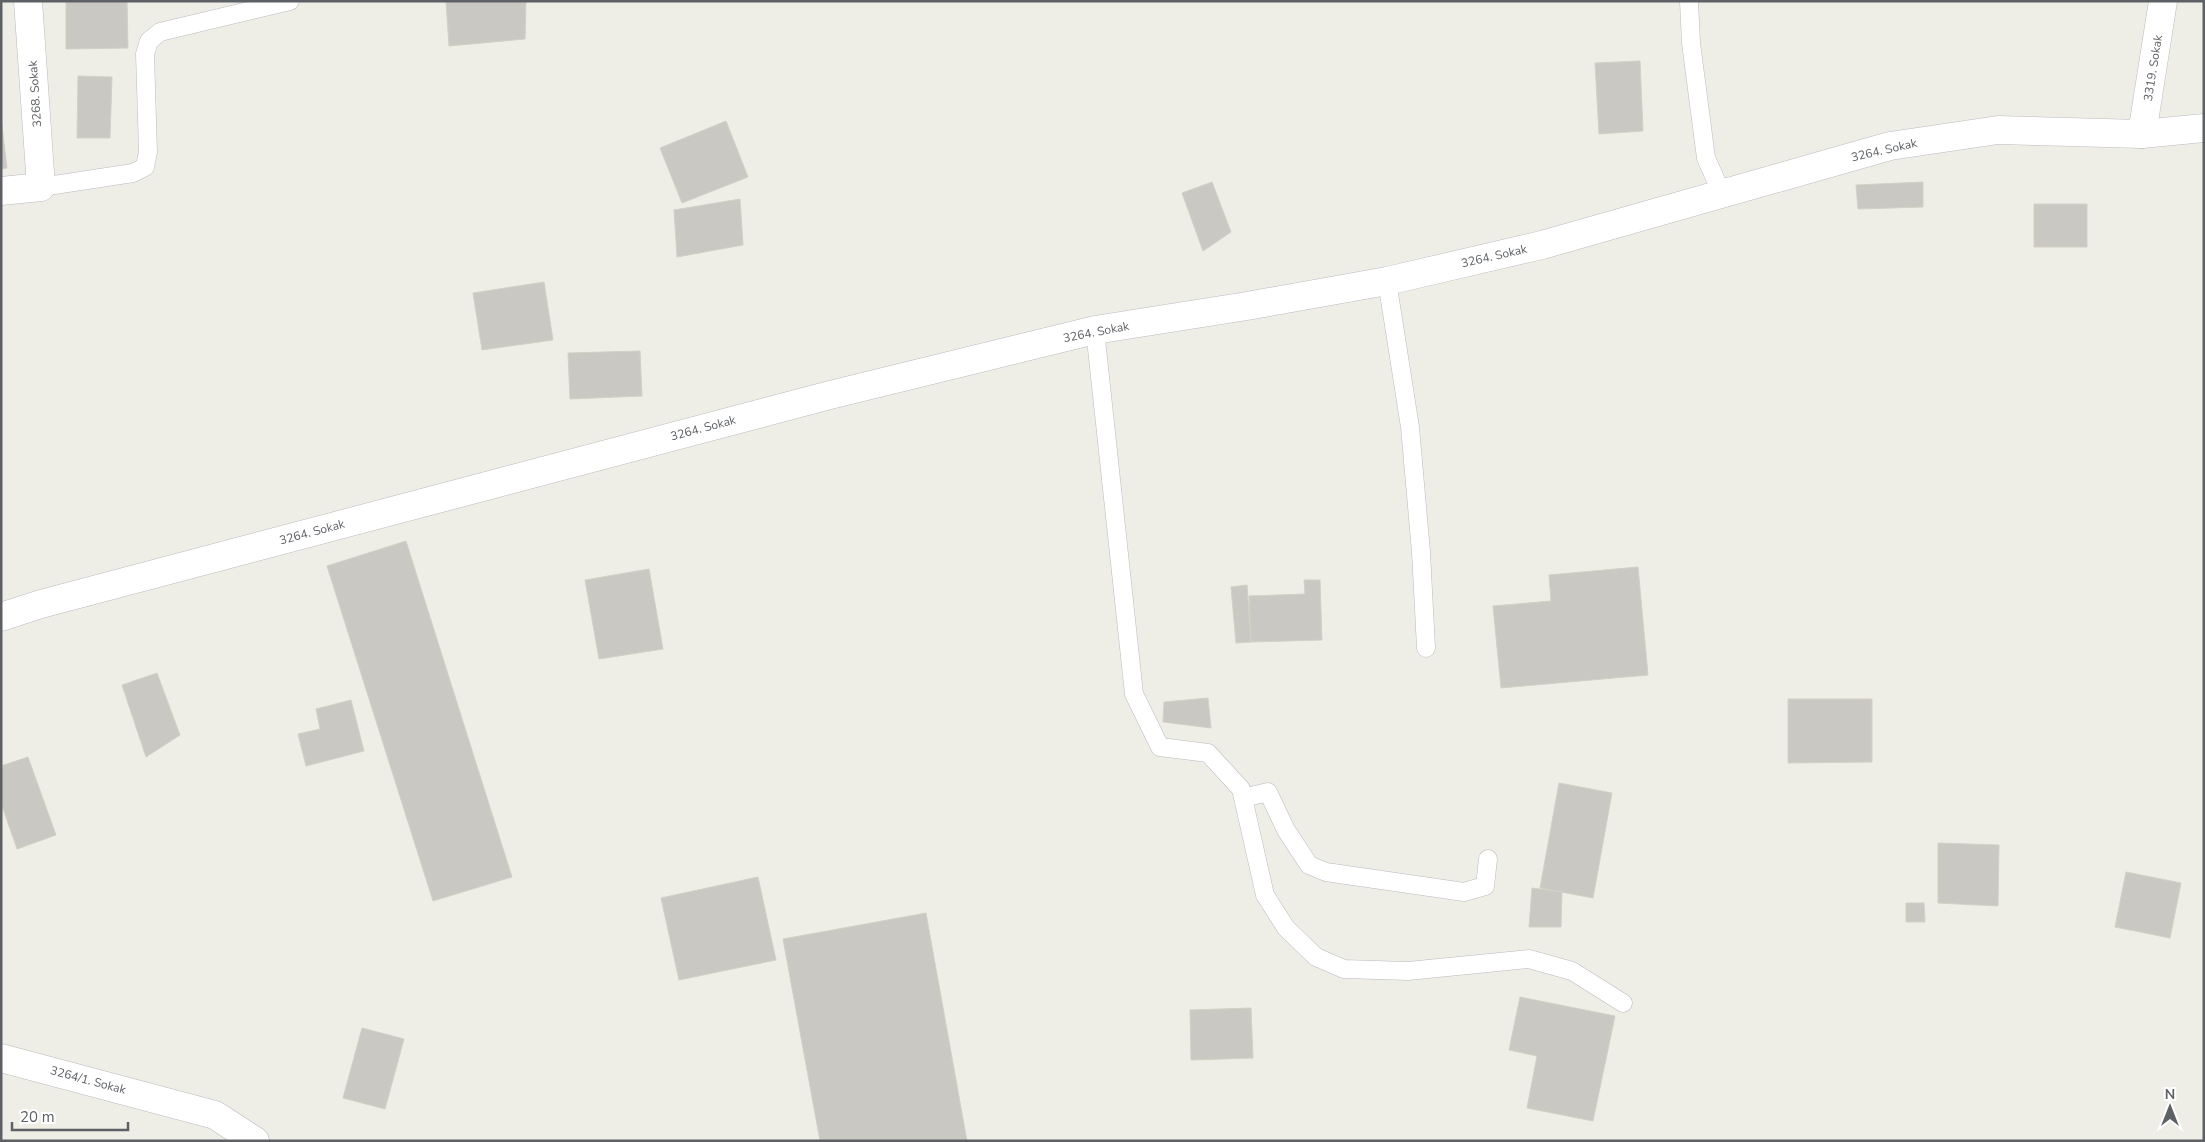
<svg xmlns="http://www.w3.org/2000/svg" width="2205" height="1142" viewBox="0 0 2205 1142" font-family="'Nunito Sans',sans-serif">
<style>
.building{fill:#cac8c2;stroke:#d3d0c4}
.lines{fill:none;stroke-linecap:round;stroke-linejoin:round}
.lane-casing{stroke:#b8babf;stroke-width:19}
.street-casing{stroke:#b8babf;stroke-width:29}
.secondary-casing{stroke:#b9bbc0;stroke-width:29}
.lane{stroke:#fff;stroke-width:18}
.street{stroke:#fff;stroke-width:28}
.secondary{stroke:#fff;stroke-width:28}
.labels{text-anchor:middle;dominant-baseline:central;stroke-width:4;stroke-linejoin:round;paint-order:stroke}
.street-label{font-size:12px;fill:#5d6065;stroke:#fff}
</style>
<rect width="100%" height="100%" fill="#efeee6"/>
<path class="building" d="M66 1H127L128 48 66 49Z
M446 1H526L525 39 449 46Z
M1640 61 1643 131 1599 134 1595 63Z
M78 76 112 77 110 138H77Z
M1 118 7 168 1 169Z
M726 121 748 177 682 203 660 148Z
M1212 182 1231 232 1203 251 1182 193Z
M1923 182V207L1858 209 1856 185Z
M740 199 743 245 677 257 674 210Z
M2034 204H2087V247H2034Z
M544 282 553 340 482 350 473 293Z
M640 351 642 396 570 399 568 353Z
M406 541 512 877 433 901 327 566Z
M1638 567 1648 675 1501 688 1493 606 1551 601 1549 575Z
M649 569 663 649 599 659 585 580Z
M1304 580H1320L1322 640 1251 642 1249 596 1305 594Z
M1247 585 1251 642 1236 643 1231 587Z
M157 673 180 735 146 757 122 685Z
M1208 698 1211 728 1163 722 1164 702Z
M1788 699H1872V762L1788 763Z
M351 700 364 751 306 766 298 734 320 729 316 709Z
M28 757 56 835 17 849 1 803V766Z
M1559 783 1612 793 1593 898 1540 888Z
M1938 843 1999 845 1998 906 1938 903Z
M2126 872 2181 883 2170 938 2115 927Z
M758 877 776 960 679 980 661 898Z
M1532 888 1562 892 1561 927H1529Z
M1906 903H1924L1925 922H1906Z
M926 913 967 1141H820L783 939Z
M1520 997 1615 1016 1593 1121 1527 1108 1537 1056 1509 1050Z
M1251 1008 1253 1058 1191 1060 1190 1010Z
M362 1028 404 1039 385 1109 343 1098Z"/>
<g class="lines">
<defs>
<path id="lane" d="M1689 1 1691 43 1706 158 1722 194
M41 187 133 173 145 167 148 152 145 54 149 41 160 32 290 1
M1387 281 1410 427 1421 552 1426 648
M1095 330 1134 694 1160 747 1208 753 1241 789 1265 895 1286 928 1316 957 1344 969 1408 971 1529 959 1572 971 1623 1003
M1243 798 1268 792 1286 830 1309 865 1326 872 1464 892 1485 886 1488 859"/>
<path id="street" d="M2142 134 2163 1
M1 191 41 187 28 1
M1 1058 215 1115 255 1141"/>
<path id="secondary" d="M1 617 41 604 830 395 1095 330 1247 306 1387 281 1542 245 1890 146 1998 130 2142 134 2204 128"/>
</defs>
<use href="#lane" class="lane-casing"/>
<use href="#street" class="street-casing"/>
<use href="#secondary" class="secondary-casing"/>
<use href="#lane" class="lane"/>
<use href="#street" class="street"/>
<use href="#secondary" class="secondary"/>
</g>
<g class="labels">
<g class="street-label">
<text transform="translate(2153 68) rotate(-81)">3319. Sokak</text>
<text transform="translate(35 94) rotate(-94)">3268. Sokak</text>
<text transform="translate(1884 150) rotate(-13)">3264. Sokak</text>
<text transform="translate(1494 256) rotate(-13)">3264. Sokak</text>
<text transform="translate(1096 332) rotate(-11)">3264. Sokak</text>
<text transform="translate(703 428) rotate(-15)">3264. Sokak</text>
<text transform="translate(312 532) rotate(-15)">3264. Sokak</text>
<text transform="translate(88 1080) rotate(15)">3264/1. Sokak</text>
</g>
</g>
<rect width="2205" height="1142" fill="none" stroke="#5d6065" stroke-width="5"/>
<g transform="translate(2170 1107)" stroke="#ffffff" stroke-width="4" paint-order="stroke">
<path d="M0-4L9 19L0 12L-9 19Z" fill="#5d6065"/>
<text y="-8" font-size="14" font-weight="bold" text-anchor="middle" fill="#5d6065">N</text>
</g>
<path d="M12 1122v8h116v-8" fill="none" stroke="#5d6065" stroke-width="2.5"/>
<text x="20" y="1122" font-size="15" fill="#5d6065" stroke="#ffffff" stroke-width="4" paint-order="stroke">20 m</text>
</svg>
